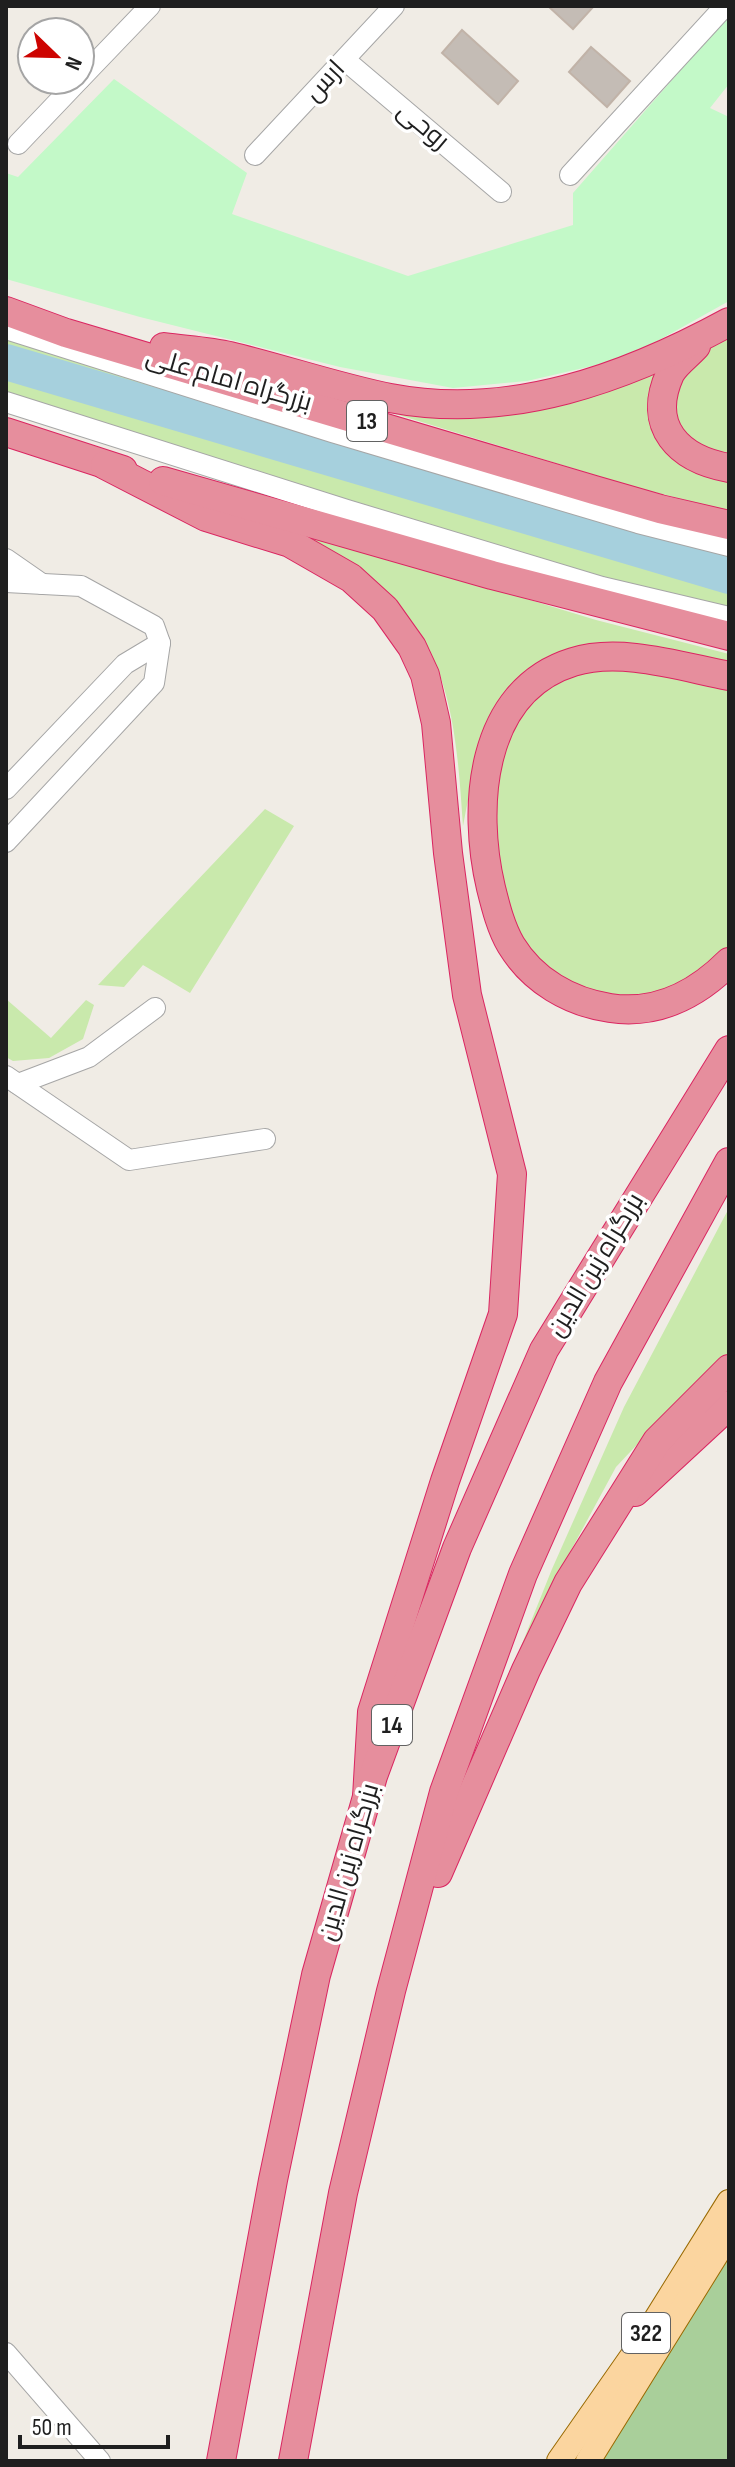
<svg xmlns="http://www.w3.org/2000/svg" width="735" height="2467" font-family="'Sofia Sans Condensed',Cairo,sans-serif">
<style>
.grass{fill:#c9e9ac}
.forest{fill:#a9cf9a}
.park{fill:#c3f9c8}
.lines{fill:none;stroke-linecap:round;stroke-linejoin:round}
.river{stroke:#a6d0dd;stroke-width:36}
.building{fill:#c4bcb5;stroke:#c1b3a8;stroke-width:2}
.minor-casing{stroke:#a6a6a6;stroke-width:22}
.major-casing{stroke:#996901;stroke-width:26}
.highway-casing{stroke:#da2661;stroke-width:30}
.minor{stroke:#fff;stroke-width:20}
.major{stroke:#fbd59f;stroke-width:24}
.highway{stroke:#e68e9d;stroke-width:28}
.labels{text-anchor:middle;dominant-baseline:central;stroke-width:7;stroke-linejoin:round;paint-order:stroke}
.shield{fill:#fff;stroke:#626262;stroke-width:2}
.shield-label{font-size:24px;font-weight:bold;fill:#1f1f1f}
.street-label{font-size:26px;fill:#1f1f1f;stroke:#fff}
</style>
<rect width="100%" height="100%" fill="#f0ece5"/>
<g class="grass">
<polygon points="729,333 729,511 634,487 248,369 439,414"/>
<polygon points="6,335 729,550 729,612 582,573 6,396"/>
<path d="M175,492L596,620L729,654V668L579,651L478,747L463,826C457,744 454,655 388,595C373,582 346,574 328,566C277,541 226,516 175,492Z"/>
<polygon points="629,667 729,683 729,947 702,973 657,998 578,991 532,959 499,890 490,811 503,745 538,691 572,674"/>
<polygon points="265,809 294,826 190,993 143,965 124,987 98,985"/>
<polygon points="6,999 51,1038 86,1000 94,1005 83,1039 49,1058 13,1061 6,1057"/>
<polygon points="729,1208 729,1352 694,1384 616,1467 550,1589 489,1726 552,1569 624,1407"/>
</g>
<polygon class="forest" points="729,2188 729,2461 571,2461 678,2264"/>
<polygon class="park" points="729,15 729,84 710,108 729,117 729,301 627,358 527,381 453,388 340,367 140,317 6,279 6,173 18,177 114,79 247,173 232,214 408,276 573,225 573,193"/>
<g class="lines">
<polyline class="river" points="6,362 729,576"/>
</g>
<g class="building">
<polygon points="548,6 594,6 573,29"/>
<polygon points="462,30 518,81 498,104 442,53"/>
<polygon points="591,47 630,81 607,107 569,72"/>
</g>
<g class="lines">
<defs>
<g id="minor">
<polyline points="345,60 501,192"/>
<polyline points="80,79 150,6"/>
<polyline points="18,144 79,80"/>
<polyline points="255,155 394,6"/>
<polyline points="570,175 725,6"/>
<polyline points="6,329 332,432 638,523 729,546"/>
<polyline points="6,402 347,510 602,587 729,617"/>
<polyline points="6,559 42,584"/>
<polyline points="6,582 81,586 154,626 160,643 154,683 6,842"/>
<polyline points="6,789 125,664 160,643"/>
<polyline points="6,1076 129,1160 265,1139"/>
<polyline points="18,1084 89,1057 155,1008"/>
<polyline points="6,2353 100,2461"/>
</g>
<g id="major">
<polyline points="559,2461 638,2348 729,2202"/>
<polyline points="588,2461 729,2234"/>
</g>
<g id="highway">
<polyline points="6,311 66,333 594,490 660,509 729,525"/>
<path d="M696,346C688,355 675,364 670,374C646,427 679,459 729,468"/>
<path d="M164,347C186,350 209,351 230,356C284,369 336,387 390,398C510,421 626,378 729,322"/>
<polyline points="6,432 123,470"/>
<polyline points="105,465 206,517 290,543 351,578 385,609 412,647 425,675 436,723 448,853 467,995 512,1174 503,1314 445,1481 372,1712 367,1797"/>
<polyline points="163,481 492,575 729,636"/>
<path d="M729,676C682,667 621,647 573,662C479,691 472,808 491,888C496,908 501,928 511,945C533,981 570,1002 610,1008C657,1015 697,994 729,962"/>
<polyline points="635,1492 729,1405"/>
<polyline points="438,1873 526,1670 568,1583 657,1441 729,1369"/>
<polyline points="221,2461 273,2180 316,1975 373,1776 457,1548 544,1350 729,1050"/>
<polyline points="293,2461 343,2193 391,1991 444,1792 523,1574 608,1382 729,1162"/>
</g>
</defs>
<use href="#minor" class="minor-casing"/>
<use href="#major" class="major-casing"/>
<use href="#highway" class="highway-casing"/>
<use href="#minor" class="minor"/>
<use href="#major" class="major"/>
<use href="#highway" class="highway"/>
</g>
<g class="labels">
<g class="shield">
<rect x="347" y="401" width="40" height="40" rx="6"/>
<rect x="372" y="1705" width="40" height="40" rx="6"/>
<rect x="622" y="2313" width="48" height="40" rx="6"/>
</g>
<g class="shield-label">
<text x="367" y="421">13</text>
<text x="392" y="1725">14</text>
<text x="646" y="2333">322</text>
</g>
<g class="street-label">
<text transform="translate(325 81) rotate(-47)">ارس</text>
<text transform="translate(423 126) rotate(40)">روحی</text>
<text transform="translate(229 380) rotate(16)">بزرگراه امام علی</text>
<text transform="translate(596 1265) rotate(-59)">بزرگراه زین الدین</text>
<text transform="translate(349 1862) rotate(-74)">بزرگراه زین الدین</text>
</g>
</g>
<rect width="735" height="2467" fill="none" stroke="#1f1f1f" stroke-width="16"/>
<g transform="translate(56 56) rotate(113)"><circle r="38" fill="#ffffff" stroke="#a5a5a5" stroke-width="2"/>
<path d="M0-6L14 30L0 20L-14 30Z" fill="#cd0401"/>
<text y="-12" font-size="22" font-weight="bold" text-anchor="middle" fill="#1f1f1f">N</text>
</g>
<path d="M20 2435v12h148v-12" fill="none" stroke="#1f1f1f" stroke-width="4"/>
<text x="32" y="2435" font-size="24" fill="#1f1f1f" stroke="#ffffff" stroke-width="6" paint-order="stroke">50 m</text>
</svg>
